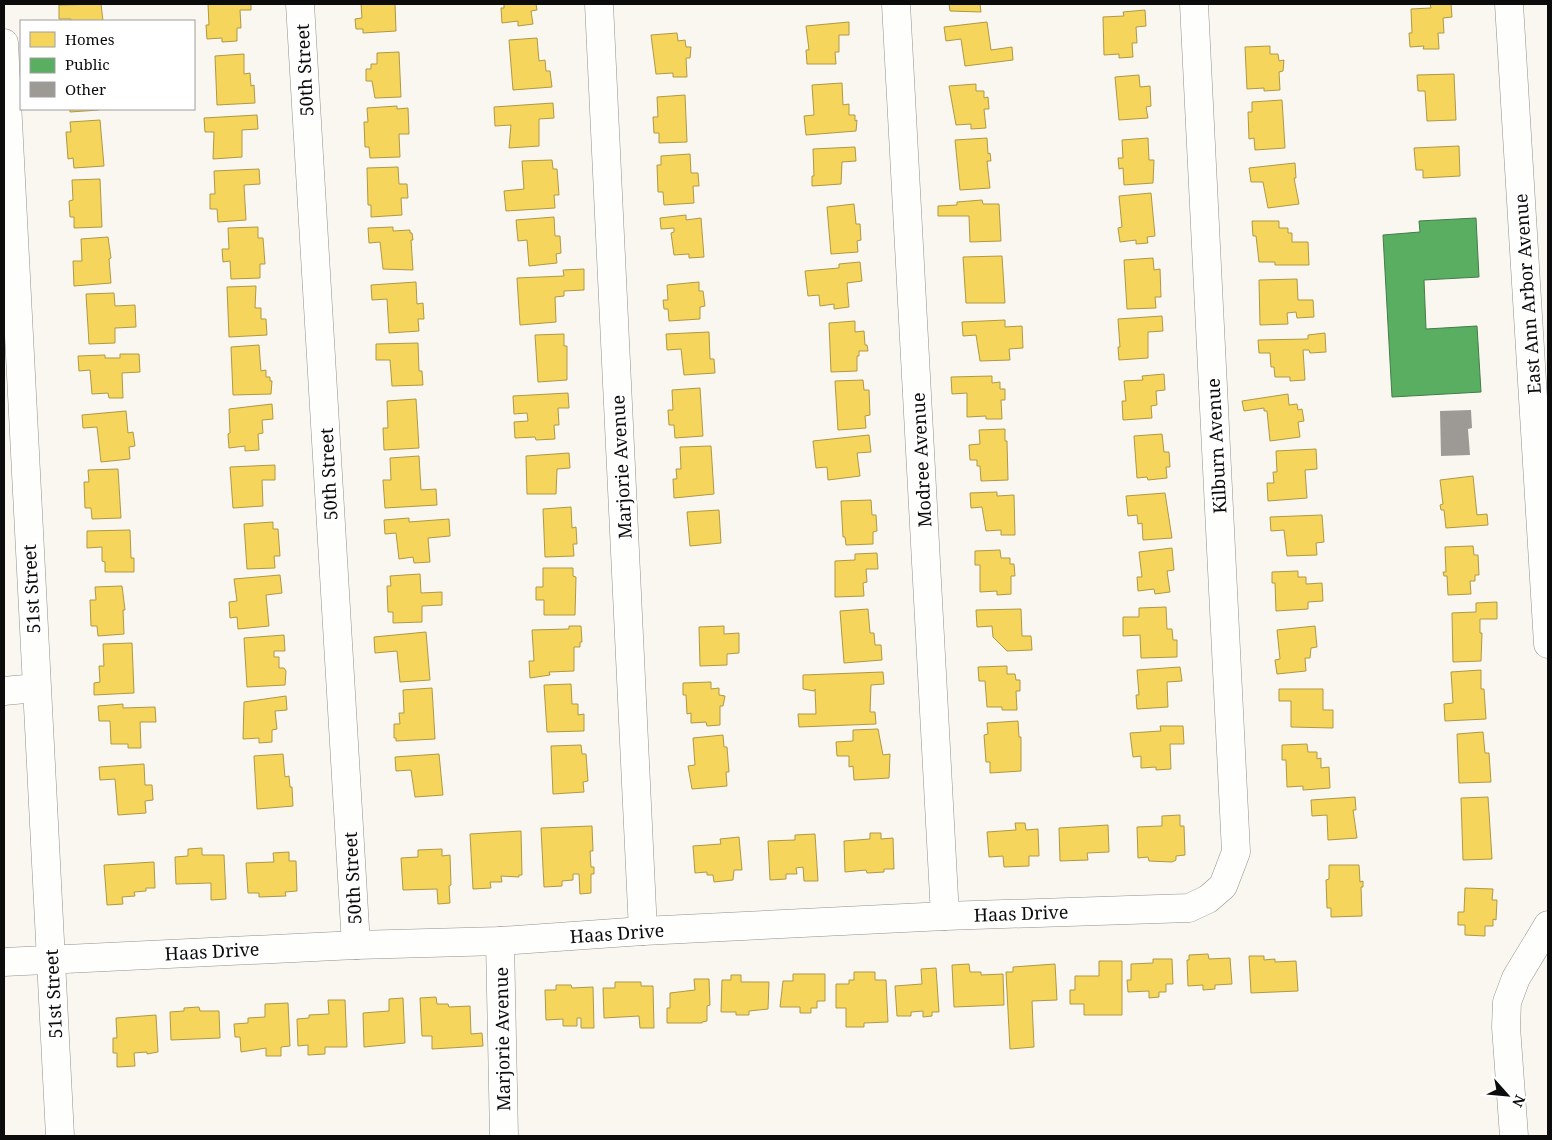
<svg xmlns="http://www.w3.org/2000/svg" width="1552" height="1140" font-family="'Noto Serif',serif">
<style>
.homes{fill:#f6d55c;stroke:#b09944}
.public{fill:#5aae61;stroke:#437d48}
.building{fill:#9d9a96}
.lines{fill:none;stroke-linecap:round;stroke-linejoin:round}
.minor-casing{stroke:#93918f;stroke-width:29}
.minor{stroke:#fefefd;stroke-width:28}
.labels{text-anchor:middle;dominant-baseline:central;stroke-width:5;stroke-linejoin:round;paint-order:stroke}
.street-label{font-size:18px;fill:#0c0c0c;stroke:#fff}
</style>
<rect width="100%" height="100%" fill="#faf6f0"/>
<g class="homes">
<polygon points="101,4 103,21 71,21 71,19 59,19 59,5"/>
<polygon points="208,4 251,4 251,10 240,10 241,28 237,28 237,41 222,42 222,38 207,39 206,25 209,25"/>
<polygon points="361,4 395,4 396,31 363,33 363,29 356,29 355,19 362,18"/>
<polygon points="504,4 536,4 537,10 531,11 533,24 518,26 518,21 502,23 501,8 504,8"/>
<polygon points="949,4 980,4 981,12 950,11"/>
<polygon points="1430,4 1451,4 1452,17 1443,18 1444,33 1438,33 1439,49 1423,49 1424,46 1410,47 1409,33 1412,33 1411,9 1431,8"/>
<polygon points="1145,10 1146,26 1136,27 1137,43 1132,43 1133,57 1119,58 1119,54 1104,55 1103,17 1124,16 1123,12"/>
<polygon points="849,22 849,35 839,35 839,52 835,52 836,64 807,64 806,50 809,50 806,26"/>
<polygon points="987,22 991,50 1012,47 1013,60 965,66 961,39 946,41 944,27"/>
<polygon points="677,33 678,41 685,40 686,47 691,47 690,58 686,58 687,77 673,77 673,73 656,74 651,35"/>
<polygon points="537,38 539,61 545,60 546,71 550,71 552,87 513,90 509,40"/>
<polygon points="1270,46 1270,54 1278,54 1279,61 1284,60 1283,71 1279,72 1280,90 1264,91 1264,88 1247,89 1245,47"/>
<polygon points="399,52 401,97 375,98 372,81 366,81 366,69 371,69 371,64 377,64 377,53"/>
<polygon points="244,54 244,74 250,73 251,86 254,85 255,103 217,105 215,56"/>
<polygon points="1454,74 1456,120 1427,121 1425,91 1418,91 1417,75"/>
<polygon points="1139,75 1140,87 1150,86 1151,106 1146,107 1148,118 1119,120 1115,77"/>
<polygon points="842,83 843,105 849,104 849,115 855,115 855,121 857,120 856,131 806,135 804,116 814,115 812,85"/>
<polygon points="976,84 976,91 984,91 984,98 988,97 989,109 984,109 986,128 971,129 971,124 956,125 949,86"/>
<polygon points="685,95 687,142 659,143 659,133 654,133 653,117 658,117 657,97"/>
<polygon points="1282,100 1285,148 1255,150 1254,138 1249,139 1248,112 1252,112 1252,102"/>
<polygon points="553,103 554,118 539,119 539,146 509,148 511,125 495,126 494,107"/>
<polygon points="397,106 397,109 408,108 409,134 399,134 400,157 370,158 369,147 365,147 364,122 368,122 367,108"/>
<polygon points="70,109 99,109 99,110 70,112"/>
<polygon points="257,115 258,129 242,130 242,157 213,159 214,132 205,132 204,118"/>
<polygon points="100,120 104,166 74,168 73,158 68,159 66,132 71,132 70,122"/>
<polygon points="987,138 988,154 990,153 991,161 987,161 990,188 960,190 955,140"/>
<polygon points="1148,138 1149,160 1154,160 1153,183 1124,185 1123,168 1119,169 1118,158 1123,158 1122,140"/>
<polygon points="1459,146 1460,176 1423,178 1423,170 1416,170 1414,148"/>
<polygon points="855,147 856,161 842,162 841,184 812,186 812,176 814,176 813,149"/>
<polygon points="690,154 691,173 698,173 699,186 693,186 694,203 664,205 663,192 658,192 657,165 661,165 661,156"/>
<polygon points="552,160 553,169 557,169 559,195 554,195 555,208 506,211 504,191 524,189 522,161"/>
<polygon points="1295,163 1296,178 1294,178 1299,204 1268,208 1263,182 1251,182 1249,168"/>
<polygon points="398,167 399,184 407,184 408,198 401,198 402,215 371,217 371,205 368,205 367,168"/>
<polygon points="259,169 260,184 244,185 246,220 218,222 217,209 210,209 210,194 215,194 214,171"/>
<polygon points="100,179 102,227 74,228 74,217 70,217 69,201 73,200 72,180"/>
<polygon points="1151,193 1155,236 1147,237 1148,243 1136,244 1136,240 1120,242 1118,228 1122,227 1119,196"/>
<polygon points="982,200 983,204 999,204 1001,241 970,242 969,216 938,216 938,206 957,205 957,202"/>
<polygon points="854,204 856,224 860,224 861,240 857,241 858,252 831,254 827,207"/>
<polygon points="686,215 686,220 701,218 704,257 689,258 689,254 674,255 671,233 674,232 674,228 661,229 660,218"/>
<polygon points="554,217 555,236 560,236 561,253 556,254 557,263 529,266 527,240 518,241 516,220"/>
<polygon points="1252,221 1279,221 1279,228 1288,228 1288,233 1292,233 1292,242 1308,242 1309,265 1275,265 1275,262 1259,262 1256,236 1253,236"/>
<polygon points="258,227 258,238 263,238 265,264 260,264 260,278 231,279 230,261 223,262 222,249 229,249 228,228"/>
<polygon points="393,227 393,231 410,230 410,233 412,233 413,240 411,240 413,270 383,269 380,242 369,243 368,228"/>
<polygon points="108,237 111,258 109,259 111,283 74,286 73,261 82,261 81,239"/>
<polygon points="1002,256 1005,303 966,303 963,257"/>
<polygon points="1153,258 1154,270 1160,269 1161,297 1155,297 1156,308 1127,309 1124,260"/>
<polygon points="860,262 862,281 847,283 849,307 834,309 834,304 820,306 819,295 808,296 805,271 839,268 839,264"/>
<polygon points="584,269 584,290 564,291 564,296 555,297 556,322 520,325 517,278 564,276 563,270"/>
<polygon points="1297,279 1298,300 1313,300 1314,317 1297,318 1296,312 1287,313 1288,324 1260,325 1259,280"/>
<polygon points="416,282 417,304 423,303 424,319 418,319 419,331 389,333 387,299 372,300 371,285"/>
<polygon points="699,282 699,291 703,291 705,306 700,307 700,319 669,321 668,309 664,309 663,300 668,300 667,285"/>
<polygon points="256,286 255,308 261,308 261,319 266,319 267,335 229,337 227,287"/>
<polygon points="114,293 115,306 135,305 136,327 115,328 115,343 89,344 86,294"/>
<polygon points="1162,316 1163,331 1148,332 1148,358 1119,360 1118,347 1120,347 1118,319"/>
<polygon points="1005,320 1005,327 1022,326 1023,348 1009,349 1010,360 980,361 976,335 963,336 962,322"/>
<polygon points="855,321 855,332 864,331 865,345 867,345 868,351 859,351 859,356 857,356 857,371 831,372 829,323"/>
<polygon points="709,332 710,359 714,359 715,373 684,375 681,349 667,350 666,334"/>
<polygon points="1325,333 1326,352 1310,353 1309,350 1303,350 1305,380 1290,381 1290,377 1275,377 1274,367 1271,367 1270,353 1259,353 1258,340 1308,339 1308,335"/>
<polygon points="564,334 564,346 567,346 567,380 538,382 535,335"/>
<polygon points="418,343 419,371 422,371 423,385 392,386 390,360 376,360 376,344"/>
<polygon points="259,345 261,371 266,370 266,377 270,377 270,381 272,381 271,394 233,395 231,347"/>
<polygon points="120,354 139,354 140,372 122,373 123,398 109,398 108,393 92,394 90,370 79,371 78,356 105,355 105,358 120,358"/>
<polygon points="1164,374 1165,390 1156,391 1157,405 1151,406 1152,418 1123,420 1122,401 1126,401 1124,381 1143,380 1142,376"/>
<polygon points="992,376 992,383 1000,382 1000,389 1005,389 1005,400 1001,400 1002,419 986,419 986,416 967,417 967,393 952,394 951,377"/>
<polygon points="863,380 864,390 869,390 870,415 865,416 866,428 838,430 835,381"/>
<polygon points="700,388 703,436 675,438 674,425 669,425 668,410 673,410 672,390"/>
<polygon points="568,393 569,408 558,408 559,425 554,425 555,439 536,440 535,437 515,438 514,422 528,421 527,413 514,414 513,396"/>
<polygon points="1288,394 1289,405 1297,404 1298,410 1302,409 1304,421 1298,422 1300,437 1270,441 1267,411 1264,411 1264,408 1244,411 1242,401"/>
<polygon points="416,399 419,448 384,450 383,428 388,428 387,401"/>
<polygon points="272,404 273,419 262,420 263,433 258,434 259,450 245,451 245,446 229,448 228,434 230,433 229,409"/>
<polygon points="126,411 128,433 133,432 135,446 129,447 130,459 101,462 97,427 83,428 82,415"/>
<polygon points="1005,429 1005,441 1007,441 1008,480 981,481 980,466 977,466 977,460 970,460 969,445 980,444 979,430"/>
<polygon points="1162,434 1164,452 1169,452 1170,467 1166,467 1167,478 1148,480 1147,477 1137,478 1134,436"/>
<polygon points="869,435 871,452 857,453 860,476 828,480 827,467 816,468 813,441"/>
<polygon points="711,446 714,494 674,498 673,479 677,479 676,469 681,469 680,447"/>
<polygon points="1316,449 1317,469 1305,470 1307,498 1268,501 1267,483 1274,483 1273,472 1277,472 1276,451"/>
<polygon points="569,453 570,468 557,469 556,494 527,494 526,456"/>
<polygon points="419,456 421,490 436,489 437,505 385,508 383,480 391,480 390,458"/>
<polygon points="275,465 275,480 262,480 263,506 233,508 230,467"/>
<polygon points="118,469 121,518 92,519 91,508 85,508 84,482 89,482 88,470"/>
<polygon points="1473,476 1477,515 1487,514 1488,525 1446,528 1444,510 1441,510 1440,505 1443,504 1440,480"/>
<polygon points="997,492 997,496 1014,495 1015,535 1001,535 1001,530 986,531 982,507 971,508 970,493"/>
<polygon points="1165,493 1172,538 1143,540 1142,523 1138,524 1137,515 1128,516 1126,496"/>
<polygon points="871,500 872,515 876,515 877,531 873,532 873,544 846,545 845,537 843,537 841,501"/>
<polygon points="571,507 572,528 576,527 577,544 573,544 574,556 545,557 543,509"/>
<polygon points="719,510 721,543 690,546 687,512"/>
<polygon points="1322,515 1324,542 1316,543 1317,555 1287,556 1284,530 1271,531 1270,517"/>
<polygon points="409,518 409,522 449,519 450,536 428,538 430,562 414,563 413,557 399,559 396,533 385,534 384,520"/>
<polygon points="273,522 273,529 278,529 280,556 274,556 275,568 247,569 244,524"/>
<polygon points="130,530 131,558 134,558 134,572 105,572 105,562 102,561 102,547 87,548 87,531"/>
<polygon points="1473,546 1474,555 1478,555 1479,575 1475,575 1475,581 1470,581 1471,594 1448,595 1447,576 1444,576 1443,572 1446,572 1445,547"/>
<polygon points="1172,548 1174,570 1167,571 1170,592 1155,594 1154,589 1138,591 1137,577 1142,577 1139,552"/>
<polygon points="1000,550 1001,558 1010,558 1010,564 1014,564 1015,576 1011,576 1011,594 997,595 997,591 980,592 980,565 975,565 975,551"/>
<polygon points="877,553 878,569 866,569 867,582 863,583 864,596 835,597 835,561 855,560 855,554"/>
<polygon points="543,568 573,568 573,576 576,577 575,615 544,615 544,600 536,600 536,587 543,587"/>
<polygon points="1298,571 1298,577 1306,577 1306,584 1322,583 1323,601 1308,602 1308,609 1276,611 1275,583 1272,583 1272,572"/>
<polygon points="420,574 421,593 442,592 442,605 422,606 422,622 393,623 393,612 388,612 387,586 391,586 390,576"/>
<polygon points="280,575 282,593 266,595 269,626 238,629 237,617 230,618 229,602 237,601 234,579"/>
<polygon points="122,586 125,610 123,610 124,634 98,636 97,626 91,626 90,600 96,600 95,587"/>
<polygon points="1497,602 1497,619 1480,619 1480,633 1482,633 1481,661 1453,662 1452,613 1476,612 1476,603"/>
<polygon points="1166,607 1167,629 1172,629 1173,640 1177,640 1177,657 1141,658 1140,635 1123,636 1123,617 1139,617 1139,608"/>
<polygon points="868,609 870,633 874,633 875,645 881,645 882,660 844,663 840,611"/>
<polygon points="1021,609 1022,636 1031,636 1032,650 1007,651 993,637 992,626 977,627 976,610"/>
<polygon points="569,626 581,626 582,642 580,642 580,647 574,647 574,671 549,672 550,675 530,678 529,661 534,661 532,630 569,629"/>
<polygon points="724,626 724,634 739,633 739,653 727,654 727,665 700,666 699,627"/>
<polygon points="1315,626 1317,647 1311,648 1310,658 1305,658 1306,671 1277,674 1275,660 1280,659 1277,630"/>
<polygon points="426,632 430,680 400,682 397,651 375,653 374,637"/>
<polygon points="284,635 285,651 274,651 274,657 279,657 279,668 284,668 286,671 285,685 247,687 244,638"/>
<polygon points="132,643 134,693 94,695 94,683 100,682 99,666 104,666 103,644"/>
<polygon points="1007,666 1007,674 1015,674 1016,680 1020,680 1020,691 1016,691 1017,710 1002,710 1002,707 987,707 985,681 979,681 978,667"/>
<polygon points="1180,667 1182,681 1167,682 1168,707 1137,709 1136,695 1139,695 1137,670"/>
<polygon points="1481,670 1481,689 1484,689 1486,719 1445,721 1444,704 1453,703 1451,672"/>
<polygon points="883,672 884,684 871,685 870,712 875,712 876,724 799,727 798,714 816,714 815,689 814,691 803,689 803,675"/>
<polygon points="711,682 711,689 719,688 719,695 725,696 723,706 720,706 720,725 707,726 706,722 691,723 691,713 687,714 686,695 683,695 683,683"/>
<polygon points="571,684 572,704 578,704 578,715 584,714 584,731 547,732 544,685"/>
<polygon points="432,688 435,739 396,741 396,738 394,738 394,724 400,724 399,713 404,713 403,690"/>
<polygon points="1279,689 1323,689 1323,710 1333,710 1333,728 1291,727 1291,701 1279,701"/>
<polygon points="286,696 287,710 275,711 277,729 272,730 272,742 259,743 259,738 243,739 244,702"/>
<polygon points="123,704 123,708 155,707 156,722 140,722 141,748 128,748 128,744 111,744 110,721 99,721 98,706"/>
<polygon points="1018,721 1019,737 1021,737 1021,771 990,773 990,762 986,762 984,735 988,734 987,723"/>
<polygon points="1160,726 1183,726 1184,744 1170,744 1171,769 1156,770 1156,767 1141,768 1141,756 1133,757 1130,733 1161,731"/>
<polygon points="878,729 883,755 890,754 889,778 854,780 853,766 849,767 849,756 837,756 836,742 853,741 853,730"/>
<polygon points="1483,732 1485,753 1489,753 1491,782 1459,783 1457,734"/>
<polygon points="723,735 724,747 727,747 729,772 726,772 727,786 692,789 688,766 695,765 693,738"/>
<polygon points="1307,744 1308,752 1317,752 1317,759 1321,758 1321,768 1329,767 1330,788 1303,790 1303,786 1287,787 1286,760 1282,760 1282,745"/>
<polygon points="581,745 582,754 586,754 588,781 583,782 584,792 553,794 551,746"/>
<polygon points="283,754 285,777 289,776 290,787 292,787 293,806 257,809 254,756"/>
<polygon points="439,754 443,795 415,797 411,770 396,771 395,757"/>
<polygon points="144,764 145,785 152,785 153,800 145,801 146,813 118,815 115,779 100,780 99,767"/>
<polygon points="1355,797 1356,810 1353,810 1357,838 1328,840 1327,815 1312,816 1311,800"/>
<polygon points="1488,797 1492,859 1463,860 1461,798"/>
<polygon points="1180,815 1180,826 1184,826 1185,855 1176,856 1176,860 1172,862 1149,861 1148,857 1138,858 1137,827 1162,826 1162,816"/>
<polygon points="1015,823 1025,823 1026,830 1038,829 1039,856 1029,856 1029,866 1004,867 1003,856 989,857 987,832 1016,830"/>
<polygon points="1108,825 1109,852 1087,853 1088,860 1060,861 1059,828"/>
<polygon points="592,826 593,851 590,851 591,867 594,867 594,874 591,874 591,893 580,894 579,874 573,874 573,880 562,881 562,886 544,887 541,828"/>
<polygon points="521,831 522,875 519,875 519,877 501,876 502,882 490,882 491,888 473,889 470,834"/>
<polygon points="870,833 881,833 881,839 893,838 894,869 884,869 884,872 867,873 866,870 845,872 844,841 870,839"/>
<polygon points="815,834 818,881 804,881 803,867 796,868 797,874 786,874 786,879 770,880 768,841 795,840 795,835"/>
<polygon points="739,837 742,870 734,870 733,880 714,882 713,875 707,875 707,872 695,873 693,846 721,844 720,839"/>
<polygon points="202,848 202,855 224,855 226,899 211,900 211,883 176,884 175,857 188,856 188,849"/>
<polygon points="442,849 442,856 450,855 451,885 449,886 450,903 438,904 437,889 403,890 401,858 418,857 418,850"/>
<polygon points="289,852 289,861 296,861 297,891 285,892 286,896 259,897 259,893 248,893 246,863 274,862 273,853"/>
<polygon points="154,862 155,888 146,888 146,891 134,892 135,896 122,897 123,904 107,905 104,865"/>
<polygon points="1329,865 1359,865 1360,882 1363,881 1363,887 1361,887 1362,916 1331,917 1331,908 1327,908 1326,880 1329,879"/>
<polygon points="1465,888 1493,889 1492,900 1497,900 1496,920 1493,919 1493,926 1485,926 1485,936 1465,935 1465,925 1458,925 1458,912 1464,912"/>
<polygon points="1208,954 1209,959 1230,958 1232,984 1215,985 1215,989 1203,990 1203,985 1188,986 1187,960 1189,960 1189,955"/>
<polygon points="1249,956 1264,956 1264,960 1275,959 1275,962 1296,961 1298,991 1251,993"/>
<polygon points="1153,959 1172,959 1173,984 1166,984 1166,992 1159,992 1159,997 1149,998 1149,991 1128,992 1127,980 1131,980 1131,964 1153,963"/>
<polygon points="1099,961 1122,961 1122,1015 1084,1015 1084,1004 1070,1004 1070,990 1075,990 1075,976 1099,976"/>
<polygon points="969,964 970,972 981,972 981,975 1003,974 1004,1005 954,1007 952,965"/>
<polygon points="1055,964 1057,1000 1032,1001 1034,1047 1010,1049 1006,972 1013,972 1013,967"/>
<polygon points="936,968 939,1012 932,1012 932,1016 923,1017 923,1011 911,1012 911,1016 897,1016 895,986 922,984 921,969"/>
<polygon points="854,972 875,972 875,980 886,980 888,1022 864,1023 864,1027 846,1027 846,1008 836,1008 836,984 849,984 849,980 854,980"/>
<polygon points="793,974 825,974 825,1001 817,1001 817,1008 811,1008 811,1013 800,1013 800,1007 780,1007 783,981 793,981"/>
<polygon points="731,975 741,975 741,982 769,982 768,1009 749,1011 749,1015 736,1015 736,1012 721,1012 722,980 731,980"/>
<polygon points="694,979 709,979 710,1005 707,1006 707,1021 702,1022 702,1023 667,1023 667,1008 670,1008 670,993 695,990"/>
<polygon points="615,982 641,982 641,986 653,986 654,1028 640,1028 639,1016 604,1018 603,988 615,988"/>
<polygon points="556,985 571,985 572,988 593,987 594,1028 581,1028 581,1018 577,1018 577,1026 563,1026 563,1019 546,1020 545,990 556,990"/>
<polygon points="436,997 437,1004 448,1004 449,1007 470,1006 471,1034 482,1033 483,1046 432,1049 432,1036 422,1036 420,998"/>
<polygon points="403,998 405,1043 364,1047 363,1013 389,1011 389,999"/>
<polygon points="328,1000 345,1000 347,1047 325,1047 325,1054 308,1055 308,1045 298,1046 297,1019 309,1018 309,1015 329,1014"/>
<polygon points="288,1003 290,1046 281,1047 281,1056 266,1056 266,1048 241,1052 240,1037 235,1037 234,1024 248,1023 248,1018 265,1017 265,1004"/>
<polygon points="199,1007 200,1011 219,1011 220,1038 171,1040 170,1012 184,1011 184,1008"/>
<polygon points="156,1015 158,1052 147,1054 147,1052 134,1053 135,1066 117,1067 117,1053 113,1053 113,1038 117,1038 116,1018"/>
</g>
<polygon class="public" points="1476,218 1479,277 1424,280 1426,329 1477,326 1481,392 1392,397 1383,235 1420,232 1419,221"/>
<polygon class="building" points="1471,410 1472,428 1468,429 1470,455 1441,456 1440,411"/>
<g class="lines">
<defs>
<g id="minor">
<polyline points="300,4 356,945"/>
<polyline points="599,4 643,931"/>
<polyline points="896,4 945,916"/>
<polyline points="1509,4 1548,644"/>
<polyline points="4,43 60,1136"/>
<polyline points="4,691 36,688"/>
<polyline points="500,941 504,1136"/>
<polyline points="4,962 356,945 500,941 643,931 945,916 1189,908 1208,899 1223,886 1236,852 1194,4"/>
<polyline points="1514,1136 1506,1027 1507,1002 1516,978 1548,925"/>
</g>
</defs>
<use href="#minor" class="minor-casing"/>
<use href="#minor" class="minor"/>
</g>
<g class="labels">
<g class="street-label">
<text transform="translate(304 70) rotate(-93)">50th Street</text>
<text transform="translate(1527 294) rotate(-94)">East Ann Arbor Avenue</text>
<text transform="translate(1216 446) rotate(-93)">Kilburn Avenue</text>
<text transform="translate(921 460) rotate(-93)">Modree Avenue</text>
<text transform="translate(621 467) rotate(-93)">Marjorie Avenue</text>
<text transform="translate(328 474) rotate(-93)">50th Street</text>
<text transform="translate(31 589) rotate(-93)">51st Street</text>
<text transform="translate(352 878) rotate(-93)">50th Street</text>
<text transform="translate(1021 913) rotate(-2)">Haas Drive</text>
<text transform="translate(617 933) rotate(-4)">Haas Drive</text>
<text transform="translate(212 951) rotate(-3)">Haas Drive</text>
<text transform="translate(53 994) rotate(-93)">51st Street</text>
<text transform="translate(502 1039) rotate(-91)">Marjorie Avenue</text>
</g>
</g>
<rect width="1552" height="1140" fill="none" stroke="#0c0c0c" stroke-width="10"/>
<rect x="20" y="20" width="175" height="90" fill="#ffffff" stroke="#9e9e9e"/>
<rect x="30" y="32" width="25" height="15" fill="#f6d55c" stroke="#9e9e9e"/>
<text x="65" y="45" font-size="15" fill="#0c0c0c">Homes</text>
<rect x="30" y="58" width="25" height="15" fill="#5aae61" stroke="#9e9e9e"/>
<text x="65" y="70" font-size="15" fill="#0c0c0c">Public</text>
<rect x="30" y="82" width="25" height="15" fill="#9d9a96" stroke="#9e9e9e"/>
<text x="65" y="95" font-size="15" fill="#0c0c0c">Other</text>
<g transform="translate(1507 1095) rotate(117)" stroke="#ffffff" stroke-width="4" paint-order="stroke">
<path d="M0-4L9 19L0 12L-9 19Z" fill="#0c0c0c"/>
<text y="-8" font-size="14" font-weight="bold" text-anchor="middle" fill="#0c0c0c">N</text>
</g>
</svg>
